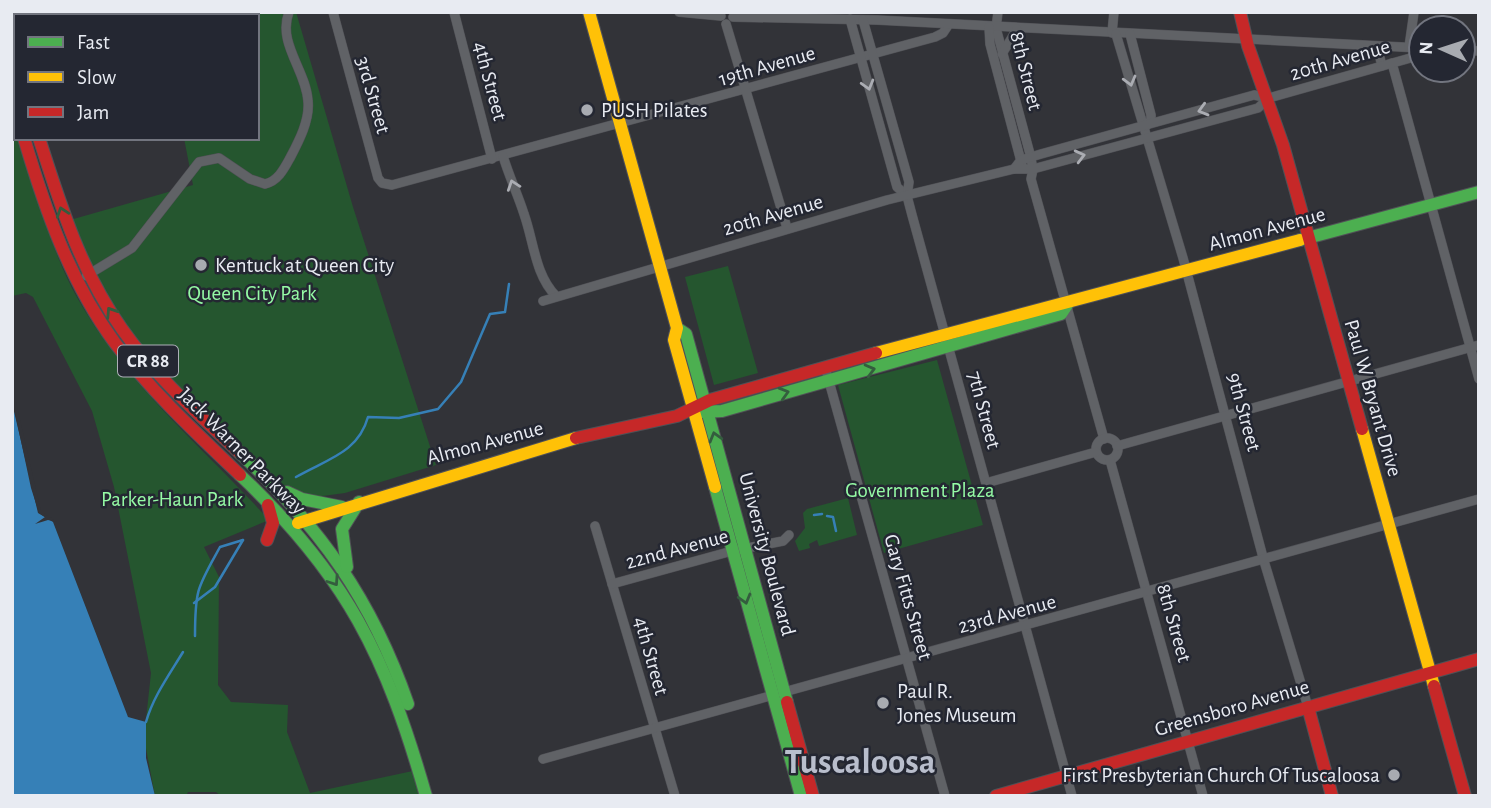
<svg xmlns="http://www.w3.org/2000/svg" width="1491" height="808" font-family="'Alegreya Sans',sans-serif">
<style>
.green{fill:#25562f}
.water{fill:#3680b7}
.pier{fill:#323338}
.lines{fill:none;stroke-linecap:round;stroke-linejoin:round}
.stream{stroke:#3680b7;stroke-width:2.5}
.street-casing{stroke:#505156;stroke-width:10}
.fast-casing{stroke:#505156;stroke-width:14}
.slow-casing{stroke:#505156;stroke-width:14}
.jam-casing{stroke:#505156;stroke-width:14}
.street{stroke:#606266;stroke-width:9}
.fast{stroke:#4caf50;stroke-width:12}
.slow{stroke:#ffc107;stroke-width:12}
.jam{stroke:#c62828;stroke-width:12}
.oneway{stroke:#abadb3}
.oneway2{stroke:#345d3e}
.poi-dot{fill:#a8abb1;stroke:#242732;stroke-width:2.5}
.labels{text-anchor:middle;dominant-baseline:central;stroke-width:5;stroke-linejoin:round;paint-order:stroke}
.shield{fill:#242732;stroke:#adb0b8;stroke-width:2}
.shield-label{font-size:19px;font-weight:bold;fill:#e8ebf2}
.street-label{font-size:21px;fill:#e8ebf2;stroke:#242732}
.poi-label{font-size:21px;fill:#e8ebf2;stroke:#242732;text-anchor:start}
.park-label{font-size:21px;fill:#95fba5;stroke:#242732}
.town-label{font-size:35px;font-weight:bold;fill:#b9becc;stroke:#242732}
</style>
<rect width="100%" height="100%" fill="#323338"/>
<g class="green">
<polygon points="37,12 296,12 353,207 436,465 345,493 315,497 273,484 122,329 70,220 193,185 184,138 257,138 257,16 28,16"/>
<path d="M12,115L16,138H19C37,191 50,250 78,299C127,385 204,448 269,520L204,547L219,577L218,685L231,702L288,705L287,732L310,793L422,769L429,796H221L216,792H188L186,796H155L144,738L151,673L114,487L92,411L33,297L26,293L12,296Z"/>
<polygon points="728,266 758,373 714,385 685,277"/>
<polygon points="937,360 983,525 884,553 838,385"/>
<polygon points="848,498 857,535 819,546 817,540 809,544 810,548 799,551 795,541 805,528 803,513 807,509"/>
</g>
<polygon class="water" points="12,403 38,513 53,522 128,717 146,722 146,758 155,796 12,796"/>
<polygon class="pier" points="12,399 16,402 41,511 57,522 48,520 35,524 45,517 39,513 31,488"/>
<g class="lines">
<g class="stream">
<path d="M296,477C327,459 358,453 368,417L399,418L438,409L461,382L490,314L505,312L509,284"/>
<polyline points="814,515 822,514"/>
<polyline points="827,516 833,517 836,531"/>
<polyline points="194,603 215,587 243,540"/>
<path d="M195,636C195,588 198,587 220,547L243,540"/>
<path d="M146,722C153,697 169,675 183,652"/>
</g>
<defs>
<g id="street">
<polyline points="333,12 378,178 382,183 392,185 935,37 943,33 949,24"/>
<polyline points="454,12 492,159"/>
<polyline points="679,12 721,16"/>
<polyline points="998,12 996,28 1030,154 1033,169 1031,179 1104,439"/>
<polyline points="733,17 877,20 1421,48"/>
<polyline points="850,19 897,187 907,196"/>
<polyline points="863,20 909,182 907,196 912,215 1072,796"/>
<polyline points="726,24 787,228"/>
<polyline points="989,27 990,44 1022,165"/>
<polyline points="1112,33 1114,12"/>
<polyline points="1116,34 1183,258 1264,561 1308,707"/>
<polyline points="1130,34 1151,115 1151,120 1146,126"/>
<polyline points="1377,46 1382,66"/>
<polyline points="1409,47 1414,12"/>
<polyline points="1463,50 1479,51"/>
<polyline points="1002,54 1017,29"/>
<polyline points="1392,63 1479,379"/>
<path d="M503,156C509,176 518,195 524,214C534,242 535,275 556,296"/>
<polyline points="1014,169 1021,160 1041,154 1254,95 1269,98 1421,55"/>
<path d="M86,276L132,248L199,162L219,158L250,179L265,184C278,181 284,169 290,158C299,141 310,120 308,101C306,70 277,43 289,12"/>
<polyline points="543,301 887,200 1014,169 1033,169 1258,108 1269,98"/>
<polyline points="825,367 945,796"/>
<circle cx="1107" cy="449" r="11"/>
<polyline points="1117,446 1479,345"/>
<polyline points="1110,460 1203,796"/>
<polyline points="986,483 1096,452"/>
<polyline points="595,526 675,796"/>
<polyline points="612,584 732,551 783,541 789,535"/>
<polyline points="543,759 1479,499"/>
</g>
<g id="fast">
<polyline points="12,97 16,109"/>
<polyline points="1300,240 1479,192"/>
<polyline points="677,328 686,334 787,702"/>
<polyline points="701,412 722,411 1061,314 1067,305"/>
<path d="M240,453C320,527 372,600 408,704"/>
<path d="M240,475C347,576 386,656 426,796"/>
<polyline points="715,487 801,796"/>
<polyline points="287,492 302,499 342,507"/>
<polyline points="347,567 342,529 359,502"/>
</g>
<g id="slow">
<polyline points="589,12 677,328 674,340 715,487"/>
<polyline points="12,48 16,60"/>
<polyline points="876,353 1300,240"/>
<polyline points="1362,429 1434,686"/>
<polyline points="298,523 576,438"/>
</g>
<g id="jam">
<polyline points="1240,12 1248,46 1283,145 1362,429"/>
<path d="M24,138C45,209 70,282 115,343C151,391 196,433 240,475"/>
<path d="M39,138C60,204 81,272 122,329C155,376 198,414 240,453"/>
<polyline points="576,438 677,416 710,400 876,353"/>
<polyline points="267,540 273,523 268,505"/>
<polyline points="1434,686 1465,796"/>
<polyline points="787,702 813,796"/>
<polyline points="1308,707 1332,796"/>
<polyline points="996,796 1479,659"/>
</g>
</defs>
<use href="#street" class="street-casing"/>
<use href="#fast" class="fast-casing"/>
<use href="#slow" class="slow-casing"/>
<use href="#jam" class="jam-casing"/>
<use href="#street" class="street"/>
<use href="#fast" class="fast"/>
<use href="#slow" class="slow"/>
<use href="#jam" class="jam"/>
</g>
<defs><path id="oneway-chevron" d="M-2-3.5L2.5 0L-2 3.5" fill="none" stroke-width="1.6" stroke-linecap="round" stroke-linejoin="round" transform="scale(1.75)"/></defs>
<g class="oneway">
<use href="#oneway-chevron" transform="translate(1130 81) rotate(75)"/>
<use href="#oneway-chevron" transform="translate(868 85) rotate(74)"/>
<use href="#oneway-chevron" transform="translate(1203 110) rotate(164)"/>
<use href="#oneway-chevron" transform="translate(1080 156) rotate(-14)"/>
<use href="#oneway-chevron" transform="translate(513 185) rotate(-109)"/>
</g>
<g class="oneway2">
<use href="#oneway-chevron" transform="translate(62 212) rotate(-109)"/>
<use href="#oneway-chevron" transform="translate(111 312) rotate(-123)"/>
<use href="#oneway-chevron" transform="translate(870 370) rotate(-15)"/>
<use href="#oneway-chevron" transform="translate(784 393) rotate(-16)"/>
<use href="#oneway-chevron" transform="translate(715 437) rotate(-106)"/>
<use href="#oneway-chevron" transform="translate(334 581) rotate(56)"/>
<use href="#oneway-chevron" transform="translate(745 599) rotate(74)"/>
</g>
<g class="poi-dot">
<circle cx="587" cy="110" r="7"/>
<circle cx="201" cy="265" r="7"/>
<circle cx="883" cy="703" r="7"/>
<circle cx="1394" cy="775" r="7"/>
</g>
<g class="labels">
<rect class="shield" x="118" y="345.5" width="60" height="31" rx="5"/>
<g class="shield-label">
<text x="148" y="361">CR 88</text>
</g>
<g class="street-label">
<text transform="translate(1340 60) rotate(-16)">20th Avenue</text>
<text transform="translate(767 66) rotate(-16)">19th Avenue</text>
<text transform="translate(1026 71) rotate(76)">8th Street</text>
<text transform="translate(490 81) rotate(75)">4th Street</text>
<text transform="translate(373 95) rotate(74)">3rd Street</text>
<text transform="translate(773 215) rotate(-16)">20th Avenue</text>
<text transform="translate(1267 229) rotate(-15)">Almon Avenue</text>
<text transform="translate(1373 398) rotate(74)">Paul W Bryant Drive</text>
<text transform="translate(984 410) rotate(75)">7th Street</text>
<text transform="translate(1244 412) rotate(75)">9th Street</text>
<text transform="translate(485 443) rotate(-15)">Almon Avenue</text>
<text transform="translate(242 451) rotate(45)">Jack Warner Parkway</text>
<text transform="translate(677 549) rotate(-15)">22nd Avenue</text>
<text transform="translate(767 554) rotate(75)">University Boulevard</text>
<text transform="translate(908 597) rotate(74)">Gary Fitts Street</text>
<text transform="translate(1007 614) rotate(-15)">23rd Avenue</text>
<text transform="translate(1174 623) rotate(74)">8th Street</text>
<text transform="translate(651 656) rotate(74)">4th Street</text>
<text transform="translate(1232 708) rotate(-16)">Greensboro Avenue</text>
</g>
<g class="poi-label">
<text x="601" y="110">PUSH Pilates</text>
<text x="215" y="265">Kentuck at Queen City</text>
<text x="897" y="691">Paul R.<tspan x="897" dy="24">Jones Museum</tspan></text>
<text x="1380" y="775" text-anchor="end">First Presbyterian Church Of Tuscaloosa</text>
</g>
<g class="park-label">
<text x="252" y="293">Queen City Park</text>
<text x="920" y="490">Government Plaza</text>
<text x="172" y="499">Parker-Haun Park</text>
</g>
<g class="town-label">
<text x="860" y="762">Tuscaloosa</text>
</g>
</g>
<rect width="1491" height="808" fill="none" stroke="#e8ebf2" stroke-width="28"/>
<rect x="14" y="14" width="245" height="126" fill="#242732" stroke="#72757f" stroke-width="2"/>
<rect x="28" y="37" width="35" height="10" fill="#4caf50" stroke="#72757f" stroke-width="2"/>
<text x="77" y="49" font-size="21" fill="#e8ebf2">Fast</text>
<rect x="28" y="72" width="35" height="10" fill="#ffc107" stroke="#72757f" stroke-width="2"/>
<text x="77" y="84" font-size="21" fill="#e8ebf2">Slow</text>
<rect x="28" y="107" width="35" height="10" fill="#c62828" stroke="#72757f" stroke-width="2"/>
<text x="77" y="119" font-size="21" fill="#e8ebf2">Jam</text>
<g transform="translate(1442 49) rotate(273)"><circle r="33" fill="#242732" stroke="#72757f" stroke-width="2"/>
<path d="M0-5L12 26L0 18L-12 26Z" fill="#a8abb1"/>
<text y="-10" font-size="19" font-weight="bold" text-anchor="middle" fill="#e8ebf2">N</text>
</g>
</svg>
